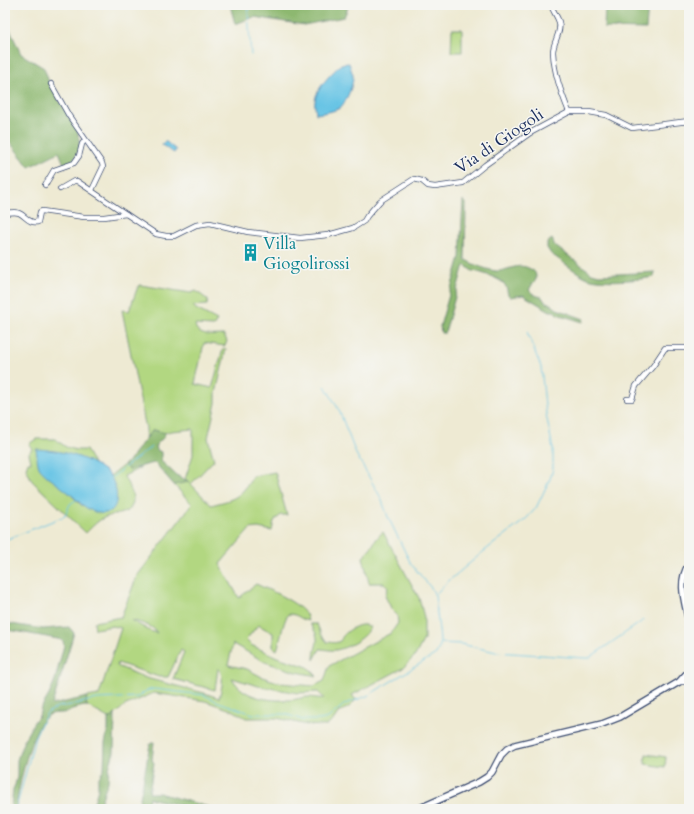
<svg xmlns="http://www.w3.org/2000/svg" width="694" height="814" font-family="Cardo,serif">
<style>
.green{fill:#b2d781;stroke:#668370;fill-rule:evenodd}
.forest{fill:#8db86f;stroke:#547466}
.water{fill:#67c4e5;stroke:#417aa2}
.lines{fill:none;stroke-linecap:round;stroke-linejoin:round}
.stream{stroke:#67c4e5;stroke-width:1}
.minor-casing{stroke:#3b4b70;stroke-width:6}
.tertiary-casing{stroke:#3b4b70;stroke-width:8}
.minor{stroke:#fff;stroke-width:4.5}
.tertiary{stroke:#fff;stroke-width:5.5}
.labels{text-anchor:middle;dominant-baseline:central;stroke-width:3;stroke-linejoin:round;paint-order:stroke}
.street-label{font-size:17px;fill:#1b2f5e;stroke:#f6f6f2}
.culture-label{font-size:17px;fill:#0d838f;stroke:#f6f6f2;text-anchor:start}
</style>
<rect width="100%" height="100%" fill="#f6f6f2"/>
<filter id="ink" filterUnits="userSpaceOnUse"><feTurbulence type="fractalNoise" baseFrequency=".025" numOctaves="2"/><feDisplacementMap in="SourceGraphic" scale="8" xChannelSelector="R" yChannelSelector="G"/><feConvolveMatrix kernelMatrix="1 2 1 2 8 2 1 2 1" color-interpolation-filters="sRGB"/></filter>
<filter id="wash" filterUnits="userSpaceOnUse"><feTurbulence type="fractalNoise" baseFrequency=".012" numOctaves="4" result="noise"/><feDisplacementMap in="SourceGraphic" scale="16" xChannelSelector="R" yChannelSelector="G"/><feGaussianBlur stdDeviation="0.9" result="paint"/><feColorMatrix in="noise" values="0 0 0 0 0 0 0 0 0 0 0 0 0 0 0 0 0 1.4 0 .05"/><feComposite in="paint" operator="in"/></filter>
<g filter="url(#wash)">
<rect width="100%" height="100%" fill="#eeead3"/>
<g class="green">
<polygon points="452,29 462,29 462,52 451,52"/>
<path d="M140,285L191,293L196,291L208,300L207,305L193,306L196,309L217,320L214,326L195,325C198,338 213,335 224,335L227,341L225,346L204,343L195,384L212,388L223,349H226L216,393V403L208,438L214,460L191,484L211,505C234,499 240,499 253,476L275,472L287,515H281L274,521L272,531L258,528L250,529L220,564L239,598L256,584C269,590 296,601 305,613C307,615 307,618 308,621C299,619 299,614 288,614C282,625 281,639 277,650L273,647V633L258,625L246,640L251,645L277,657L308,667L317,676L296,672L265,662L233,644L228,665L247,669L262,677L281,683L314,686L324,681L329,666L391,633L398,623L397,615L392,610L385,596L388,587L384,583H369L363,557C372,550 374,539 383,532L419,598L424,617V639L415,656L403,668L352,695L356,700L349,707L338,713L332,722L325,726L307,725L277,718H246L234,711L205,701L154,693L124,706L112,718H108L87,706L86,702L87,697L99,695L121,628L113,626L95,629L94,622L121,617L137,576L192,504L174,485L188,481L185,479L193,455V429L171,431L165,433L153,430L146,437V429L122,310L129,311L137,289ZM131,620C140,623 153,625 157,633L150,631ZM181,650L184,652L173,679L215,690L218,668C225,677 222,687 219,698L204,693L146,678L117,666L118,663L159,677H168ZM232,678L258,686L298,693L318,692L324,698C318,699 313,697 308,697C302,697 296,700 289,700C268,701 243,698 232,678Z"/>
<path d="M36,439H55L66,447L76,450H86L95,465L68,454L36,449L71,495L82,506L113,481L110,476L124,465L129,469L140,468L124,476C127,484 133,491 133,500C133,515 116,513 106,517C98,520 92,527 86,533L32,481L26,468L28,462H31L29,453L32,449L29,444Z"/>
<path d="M310,624H317L321,634L327,642C331,642 335,644 340,641C342,639 341,638 343,636C349,629 362,621 370,627C367,638 347,648 336,650C331,651 325,649 320,649L314,660C314,643 323,641 310,624Z"/>
<polygon points="646,754 666,757 665,767 645,764"/>
</g>
<g class="forest">
<polygon points="230,5 349,5 344,17 304,25 254,17 235,24"/>
<polygon points="605,5 648,5 646,29 604,28"/>
<polygon points="10,30 21,54 44,68 49,82 78,132 80,147 74,160 64,164 59,152 29,167 5,136 5,34"/>
<path d="M463,200L466,203L465,259C470,264 493,272 499,271C512,269 520,262 532,270C536,272 536,275 536,280L533,283L529,290C532,294 536,296 542,297L545,302L549,303L557,309L584,319L583,322L557,314L554,311H550L523,295L510,297C506,293 508,289 505,285C502,279 478,271 472,271L465,265L463,268L445,333H441L440,326L460,257Z"/>
<path d="M552,239L555,246L592,273L599,275L655,272L654,277C639,280 602,283 588,278C576,273 562,261 551,254L547,248V243Z"/>
<path d="M153,430L165,433L164,437L156,445L157,450L161,452V461L176,475L189,482L174,485L155,463C146,464 138,468 129,470L124,465L130,460L134,453Z"/>
<path d="M5,623L43,629L69,627L74,633L52,705L87,697L86,702L87,706C79,706 74,710 67,712C61,714 55,712 49,715C31,725 18,789 16,809L11,808L13,789L15,785L17,777V760L24,740L35,720L39,716L41,708L49,695L55,680L64,645L63,641C58,638 53,639 47,637C33,635 19,631 5,630Z"/>
<polygon points="115,714 114,752 109,768 108,782 105,789 99,809 92,809 98,789 98,779 104,769 105,743 108,730 108,718 112,718"/>
<polygon points="154,742 152,760 154,763 149,793 159,793 216,809 195,809 149,798 146,809 138,809 150,744"/>
</g>
<g class="water">
<path d="M349,63C350,67 352,71 353,75C354,84 345,106 338,109C331,112 323,113 316,114C316,110 314,105 315,101C316,88 332,73 341,64Z"/>
<polygon points="165,141 176,150 174,153 162,145"/>
<path d="M36,449C59,450 86,456 105,471C119,481 124,517 99,513C85,510 79,501 69,493C62,487 45,476 40,469C37,465 37,454 36,449Z"/>
</g>
<g class="lines">
<g class="stream">
<polyline points="249,5 248,13 251,55"/>
<polyline points="317,5 318,6"/>
<polyline points="111,478 151,447"/>
<polyline points="5,540 65,516 70,504 76,500"/>
<polyline points="435,595 445,584 483,552 526,519 536,508 550,479 553,469 553,449 546,414 541,367 527,332"/>
<polyline points="440,643 461,644 496,652 586,658 589,658 644,620"/>
<polyline points="16,809 36,734 47,713 57,707 66,706 97,699 138,697 146,691 154,689 204,695 216,701 253,714 285,714 303,720 320,720 328,718 345,704 367,696 436,654 440,646 440,639 435,596 432,589 411,564 388,517 381,498 356,454 339,410 325,386"/>
</g>
</g>
</g>
<g filter="url(#ink)">
<g class="lines">
<defs>
<g id="minor">
<path d="M551,5C553,11 557,16 559,22C562,32 553,42 553,52C554,73 561,92 569,112"/>
<polyline points="51,84 69,116 102,163 103,167 92,190"/>
<polyline points="45,185 54,170 74,163 79,156 82,144 85,140"/>
<polyline points="60,189 74,181 77,181 126,214"/>
<path d="M5,213C9,213 15,211 19,213C26,216 29,224 38,222L40,212L42,211L84,217H104L126,214L156,234L166,236H174L196,225L210,223L248,232L300,238L328,235L353,228L364,221L367,216L380,201L414,179L422,181L428,186L435,187L463,183L485,165L530,133L569,112H589L606,115L632,128L689,121"/>
<polyline points="627,399 632,399 636,386 653,366 665,348 689,348"/>
<polyline points="679,682 689,682"/>
</g>
<g id="tertiary">
<path d="M689,564C677,582 685,602 689,622"/>
<polyline points="418,809 479,782 487,777 492,772 501,755 507,749 515,745 602,724 620,717 679,682 689,671"/>
</g>
</defs>
<use href="#minor" class="minor-casing"/>
<use href="#tertiary" class="tertiary-casing"/>
<use href="#minor" class="minor"/>
<use href="#tertiary" class="tertiary"/>
</g>
</g>
<defs>
<symbol id="building-bare" viewBox="-9 -9 18 18"><path d="M-4-6H4V6H1V3H-1V6H-4ZM-2.5-4.3h1.7v1.8h-1.7ZM.8-4.3h1.7v1.8H.8ZM-2.5-1h1.7V.8h-1.7ZM.8-1h1.7V.8H.8Z" fill="#0f9aa8" stroke="#f6f6f2" stroke-width="2.5" paint-order="stroke"/></symbol>
</defs>
<g fill-rule="evenodd">
<use href="#building-bare" x="238" y="240" width="25" height="25"/>
</g>
<g class="labels">
<g class="street-label">
<text transform="translate(499 141) rotate(-34)">Via di Giogoli</text>
</g>
<g class="culture-label">
<text x="263" y="243">Villa<tspan x="263" dy="20">Giogolirossi</tspan></text>
</g>
</g>
<rect width="694" height="814" fill="none" stroke="#f6f6f2" stroke-width="20"/>
</svg>
